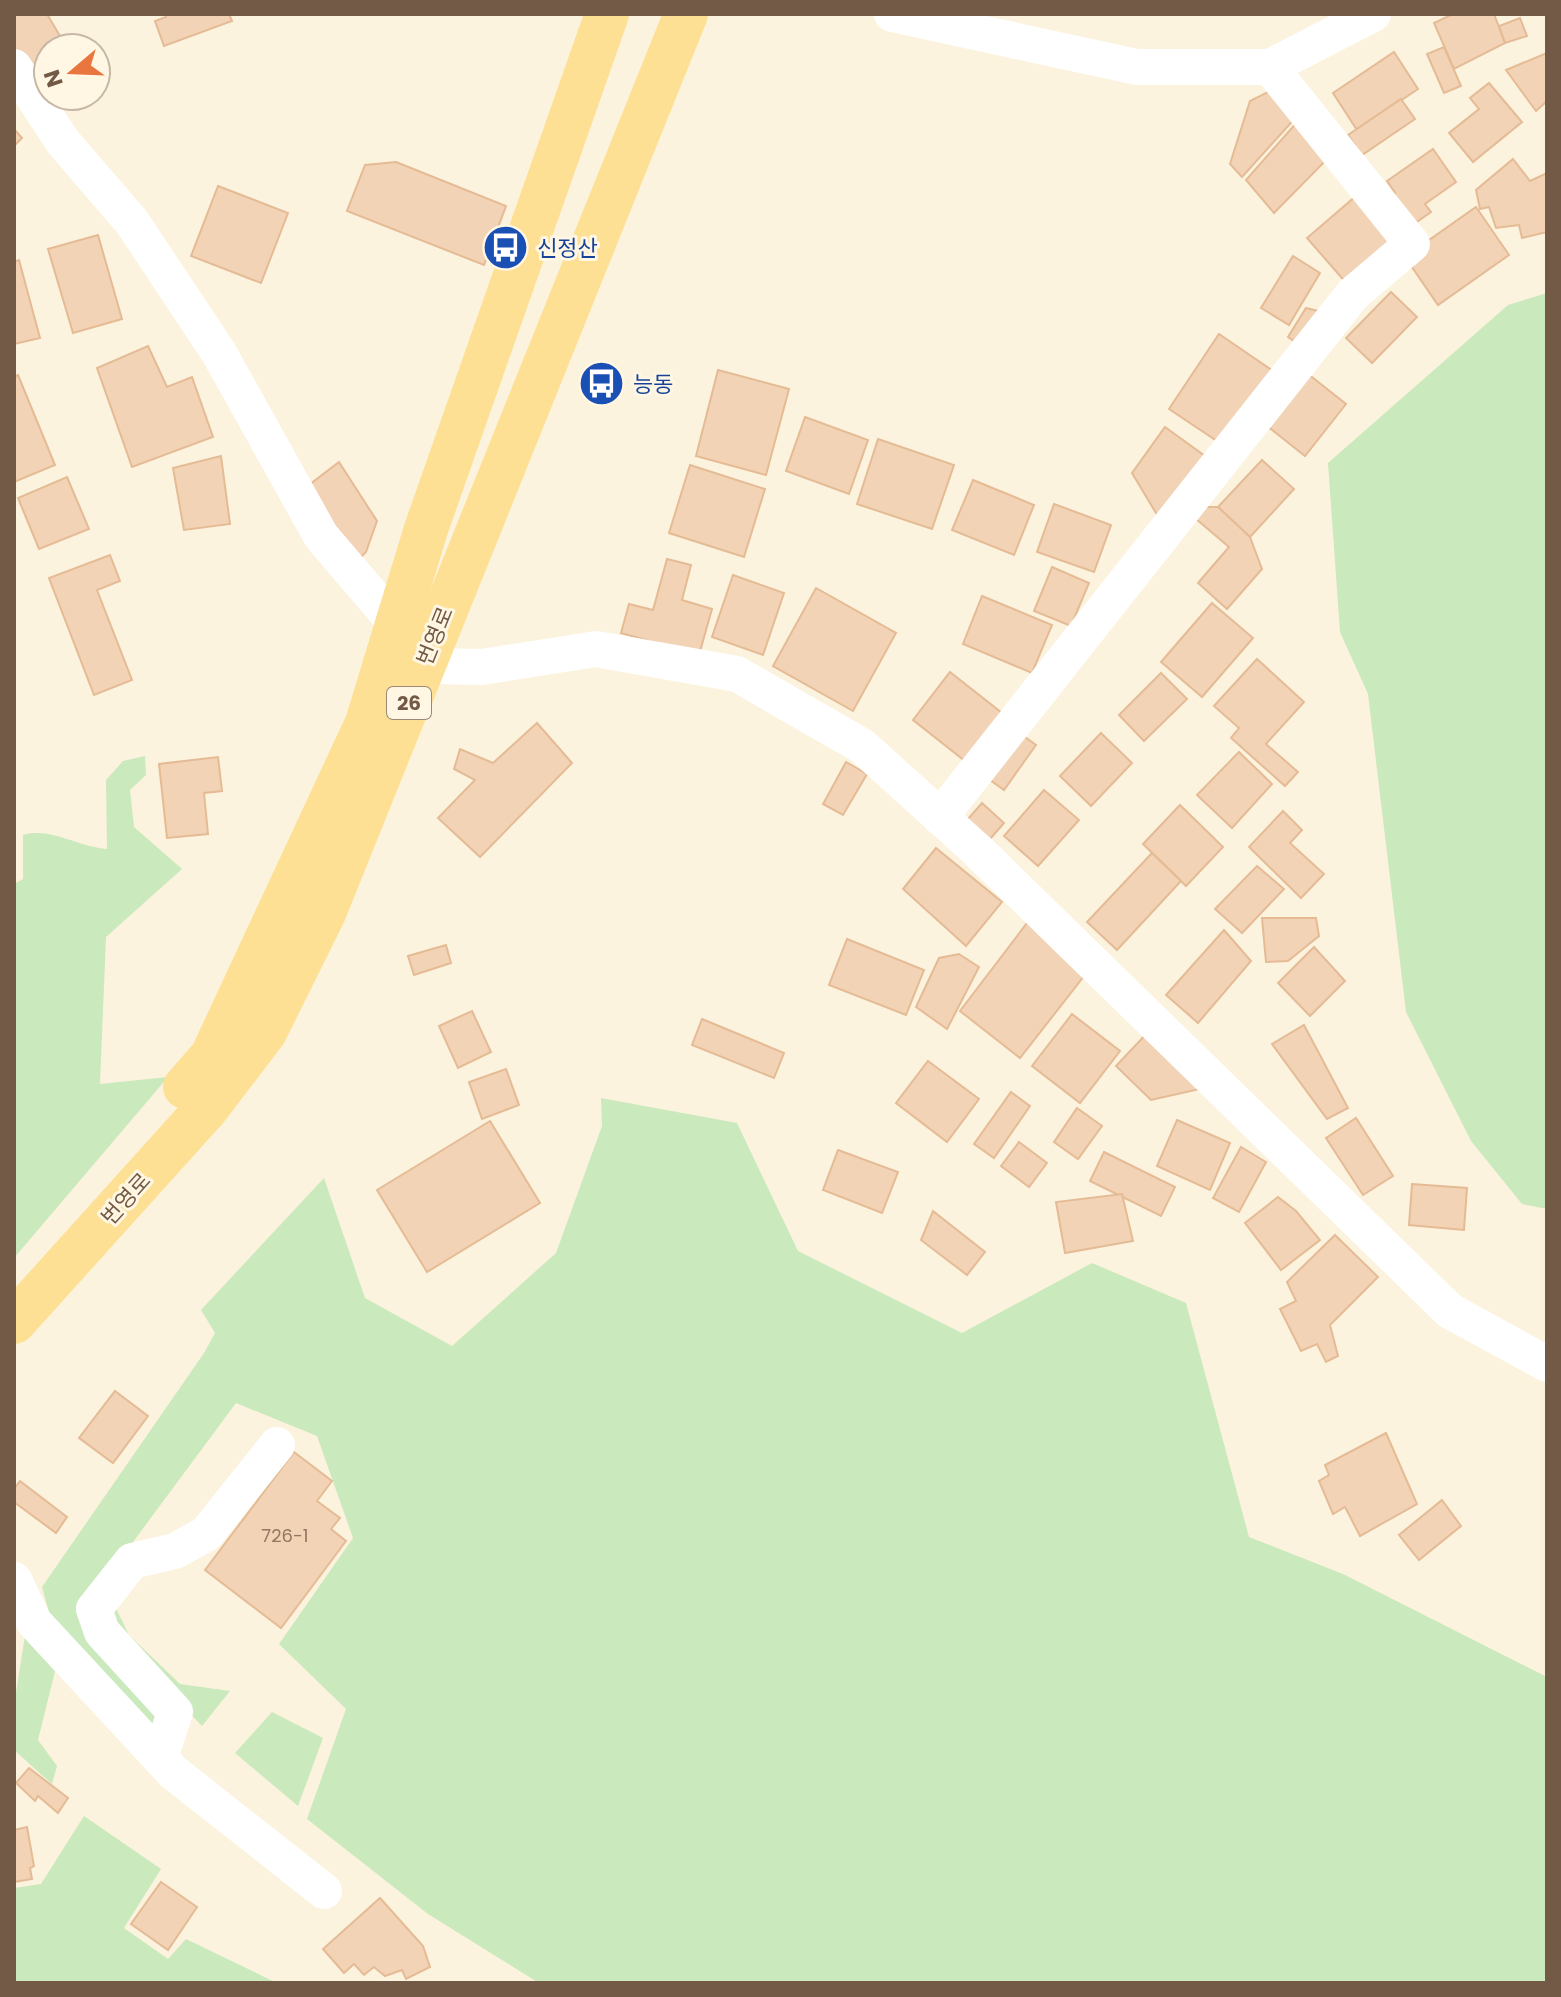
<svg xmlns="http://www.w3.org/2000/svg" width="1561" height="1997" font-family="Poppins,'Noto Sans KR',sans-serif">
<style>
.green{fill:#cae9bd}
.building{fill:#f2d3b5;stroke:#e5bb95;stroke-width:2}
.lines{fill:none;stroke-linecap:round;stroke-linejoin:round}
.minor{stroke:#fff;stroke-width:36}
.major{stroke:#fde094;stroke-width:44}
.labels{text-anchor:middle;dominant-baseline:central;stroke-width:6;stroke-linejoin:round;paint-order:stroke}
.number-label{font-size:18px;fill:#927862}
.shield{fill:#fff7e4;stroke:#9c8975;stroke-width:2}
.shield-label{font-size:20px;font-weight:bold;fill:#725a46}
.transit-label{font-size:22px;fill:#164399;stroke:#fff7e4;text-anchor:start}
.street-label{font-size:22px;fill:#725a46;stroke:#fff7e4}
</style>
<rect width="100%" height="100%" fill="#fcf3de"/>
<g class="green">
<polygon points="1547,293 1547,1209 1522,1204 1471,1141 1406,1012 1368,694 1340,632 1328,463 1508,305"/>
<path d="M145,756L146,775L130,790L134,827L182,869L106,937L100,1084L168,1077L14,1258V884L23,879V835C51,827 77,847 107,849L106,780L123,761Z"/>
<polygon points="601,1098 737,1123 798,1251 962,1333 1092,1263 1186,1303 1249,1537 1343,1574 1547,1677 1547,1983 539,1983 428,1914 307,1819 346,1709 279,1644 353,1538 317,1436 236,1403 87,1604 163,1712 151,1730 55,1634 42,1587 204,1353 215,1333 201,1310 324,1178 365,1298 452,1346 556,1253 602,1126"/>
<polygon points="112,1600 129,1635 180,1684 230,1691 202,1726 112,1632"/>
<polygon points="27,1623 57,1663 38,1740 57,1766 52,1784 14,1750 14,1705"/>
<polygon points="272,1712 323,1738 298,1806 235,1753"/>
<polygon points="84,1816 161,1869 124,1928 168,1959 186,1939 277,1983 14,1983 14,1888 41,1884"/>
</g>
<g class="building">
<polygon points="14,14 47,14 67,48 48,48 48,72 33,80 14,49"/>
<polygon points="165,14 229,14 232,21 164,46 155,21 166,17"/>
<polygon points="1453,14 1494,14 1505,43 1454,69 1434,23"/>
<polygon points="1520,18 1527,36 1505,43 1499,26"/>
<polygon points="1444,47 1461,86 1444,93 1427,54"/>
<polygon points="1394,52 1418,89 1357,130 1333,93"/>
<polygon points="1547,53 1547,101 1536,111 1506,70"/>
<polygon points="1489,83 1522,122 1473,162 1449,133 1479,109 1470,98"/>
<polygon points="1274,89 1298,115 1242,177 1230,164 1250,101"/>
<polygon points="1401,99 1415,119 1362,155 1348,135"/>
<polygon points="1299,120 1333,153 1274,213 1246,180"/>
<polygon points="14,129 22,138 14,146"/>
<polygon points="1433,149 1456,182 1425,204 1431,212 1408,228 1387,198 1395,193 1387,181"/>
<polygon points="1513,159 1530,181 1547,173 1547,232 1522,238 1519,225 1496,228 1489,207 1480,209 1476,190"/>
<polygon points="396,162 506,206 484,265 347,211 365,165"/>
<polygon points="218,186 288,213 261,283 191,256"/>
<polygon points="1356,196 1397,242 1348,285 1307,238"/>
<polygon points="1476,207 1509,255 1438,305 1405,257"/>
<polygon points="98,235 122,319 73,333 48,249"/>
<polygon points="1293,256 1320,273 1289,325 1261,308"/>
<polygon points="19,260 40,338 14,344 14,262"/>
<polygon points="1391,292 1417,317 1372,363 1346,338"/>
<polygon points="1306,308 1326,313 1304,348 1288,337"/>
<polygon points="1219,334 1276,373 1226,447 1169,409"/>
<polygon points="148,346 167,387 192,377 213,437 132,467 97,368"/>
<polygon points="718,370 789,389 766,475 696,456"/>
<polygon points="1303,370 1346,404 1305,456 1262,422"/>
<polygon points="18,375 55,465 14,482 14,377"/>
<polygon points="805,417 868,440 849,494 786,471"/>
<polygon points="1165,427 1205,456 1159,518 1132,473"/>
<polygon points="878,439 954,465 932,529 857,504"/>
<polygon points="221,456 230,524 184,530 173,468"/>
<polygon points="1262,460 1294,489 1250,537 1218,507"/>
<polygon points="339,462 377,521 366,552 353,565 305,488"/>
<polygon points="690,465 765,489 744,557 669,533"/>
<polygon points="67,477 89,529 39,549 18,498"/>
<polygon points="973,480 1034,505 1014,555 952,530"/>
<polygon points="1054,504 1111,525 1094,572 1037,552"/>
<polygon points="1203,507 1218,507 1250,537 1262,569 1227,609 1198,583 1229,547 1195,518"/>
<polygon points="110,555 120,581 97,590 132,680 94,695 49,578"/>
<polygon points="667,559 691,565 682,600 712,609 699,655 621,633 629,604 653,610"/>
<polygon points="1052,567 1089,583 1071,626 1034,611"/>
<polygon points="733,575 784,593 763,655 712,637"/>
<polygon points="816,588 896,633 853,711 773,666"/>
<polygon points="982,596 1052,625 1032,673 963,644"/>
<polygon points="1212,603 1253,638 1202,697 1161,662"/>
<polygon points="1257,659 1304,702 1266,744 1298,772 1285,786 1231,738 1239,728 1214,706"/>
<polygon points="950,672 1002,713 965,761 913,720"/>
<polygon points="1161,673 1187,699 1144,741 1119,715"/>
<polygon points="537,723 572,763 480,857 438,818 475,780 454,769 460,749 493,763"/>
<polygon points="1018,732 1036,745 1004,790 986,777"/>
<polygon points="1101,733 1132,763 1091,806 1060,776"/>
<polygon points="1239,752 1272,784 1232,828 1197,795"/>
<polygon points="218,757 222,791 204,793 208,834 167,838 159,764"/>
<polygon points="846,762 867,774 843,815 823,804"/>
<polygon points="1044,790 1079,820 1038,866 1004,836"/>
<polygon points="982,803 1004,823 990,839 968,819"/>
<polygon points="1180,805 1223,847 1186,886 1143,844"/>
<polygon points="1283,811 1302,830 1290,843 1324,874 1301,898 1249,847"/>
<polygon points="936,848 1002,902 966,946 903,889"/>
<polygon points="1152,853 1181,881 1117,950 1087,922"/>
<polygon points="1257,866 1284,889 1242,933 1215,909"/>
<polygon points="1262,918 1316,918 1319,936 1288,961 1266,962"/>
<polygon points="1027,923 1088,971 1020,1058 960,1011"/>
<polygon points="1224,930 1251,961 1198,1023 1166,995"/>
<polygon points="847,939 924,970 906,1015 829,985"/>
<polygon points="446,945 451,963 414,975 408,956"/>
<polygon points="1314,947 1345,981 1310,1016 1278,983"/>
<polygon points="959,954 979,967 947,1029 916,1007 939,958"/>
<polygon points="472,1011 491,1052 458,1068 439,1026"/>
<polygon points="1072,1014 1120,1051 1080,1103 1032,1066"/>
<polygon points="702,1019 784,1053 774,1078 692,1045"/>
<polygon points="1304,1025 1348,1108 1327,1119 1272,1044"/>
<polygon points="1150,1030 1209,1087 1151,1100 1116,1066"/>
<polygon points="928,1061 979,1099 947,1142 896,1103"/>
<polygon points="506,1069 519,1105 482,1119 469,1082"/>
<polygon points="1011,1092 1030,1106 994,1158 974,1144"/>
<polygon points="1077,1108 1102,1126 1078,1159 1054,1142"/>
<polygon points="1356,1118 1393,1176 1363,1195 1326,1138"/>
<polygon points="1177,1120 1230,1143 1210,1190 1157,1166"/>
<polygon points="490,1121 540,1203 427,1272 377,1190"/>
<polygon points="1019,1142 1047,1163 1029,1187 1001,1166"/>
<polygon points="1241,1147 1266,1162 1239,1212 1213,1198"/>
<polygon points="838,1150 898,1172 882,1213 823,1190"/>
<polygon points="1104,1152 1175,1187 1161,1216 1090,1181"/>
<polygon points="1412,1184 1467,1188 1464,1230 1409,1225"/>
<polygon points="1122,1194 1133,1241 1065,1253 1056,1202"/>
<polygon points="1278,1197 1296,1211 1320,1240 1281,1270 1245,1223"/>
<polygon points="933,1211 985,1252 967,1275 921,1240"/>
<polygon points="1335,1235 1378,1277 1330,1325 1338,1356 1326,1362 1317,1344 1301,1351 1280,1309 1296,1301 1287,1282"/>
<polygon points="115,1391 148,1416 113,1463 79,1438"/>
<polygon points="1386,1433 1417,1504 1360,1536 1345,1507 1333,1514 1319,1481 1329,1475 1325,1465"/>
<polygon points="294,1452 332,1481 317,1501 340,1518 331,1529 346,1541 281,1628 205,1570"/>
<polygon points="20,1481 67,1517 56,1533 14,1502 14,1489"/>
<polygon points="1442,1500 1461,1526 1419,1560 1399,1535"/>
<polygon points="29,1768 68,1798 58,1813 38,1796 35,1801 16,1783"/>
<polygon points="27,1827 34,1866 30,1868 32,1879 14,1882 14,1830"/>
<polygon points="161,1882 197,1907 168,1950 131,1924"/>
<polygon points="380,1898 423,1946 430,1967 406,1979 402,1970 385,1976 374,1967 364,1975 354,1964 344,1973 323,1949"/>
</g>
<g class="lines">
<g class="minor">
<polyline points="892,14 1137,67 1270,67 1373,14"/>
<polyline points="14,67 63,142 132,222 219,353 321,536 432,666 482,667 596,649 737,674 862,746 977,850 1450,1311 1547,1364"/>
<polyline points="940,817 1353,294 1412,244 1270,67"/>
<polyline points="14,1580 34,1622 173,1772 324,1891"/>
<polyline points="160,1758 175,1712 102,1632 94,1609 132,1561 175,1551 206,1534 277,1445"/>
</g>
<g class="major">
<polyline points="185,1087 212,1056 367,723 426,529 607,14"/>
<polyline points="14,1322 207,1108 265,1032 324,913 686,14"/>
</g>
</g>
<defs>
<symbol id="bus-disc" viewBox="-11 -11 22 22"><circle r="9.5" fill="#1a4fb4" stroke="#fff7e4"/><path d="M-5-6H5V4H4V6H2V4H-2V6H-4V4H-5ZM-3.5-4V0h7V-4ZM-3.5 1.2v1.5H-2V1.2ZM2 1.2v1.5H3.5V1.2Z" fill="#fff"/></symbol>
</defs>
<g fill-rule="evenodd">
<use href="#bus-disc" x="480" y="222" width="51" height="51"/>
<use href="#bus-disc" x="576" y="358" width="51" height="51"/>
</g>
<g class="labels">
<g class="number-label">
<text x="285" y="1535">726-1</text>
</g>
<rect class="shield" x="387" y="687" width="44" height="32" rx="6"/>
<g class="shield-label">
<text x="409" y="703">26</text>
</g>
<g class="transit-label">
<text x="537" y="248">신정산</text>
<text x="633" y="384">능동</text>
</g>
<g class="street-label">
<text transform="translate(435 636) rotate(-68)">번영로</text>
<text transform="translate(126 1199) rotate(-48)">번영로</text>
</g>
</g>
<rect width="1561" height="1997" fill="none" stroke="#725a46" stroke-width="32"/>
<g transform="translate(72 72) rotate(251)"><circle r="38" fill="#fff7e4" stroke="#c7b8a5" stroke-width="2"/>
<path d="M0-6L14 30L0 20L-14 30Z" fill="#ea763f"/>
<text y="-12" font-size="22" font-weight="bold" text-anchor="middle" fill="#725a46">N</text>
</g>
</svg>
